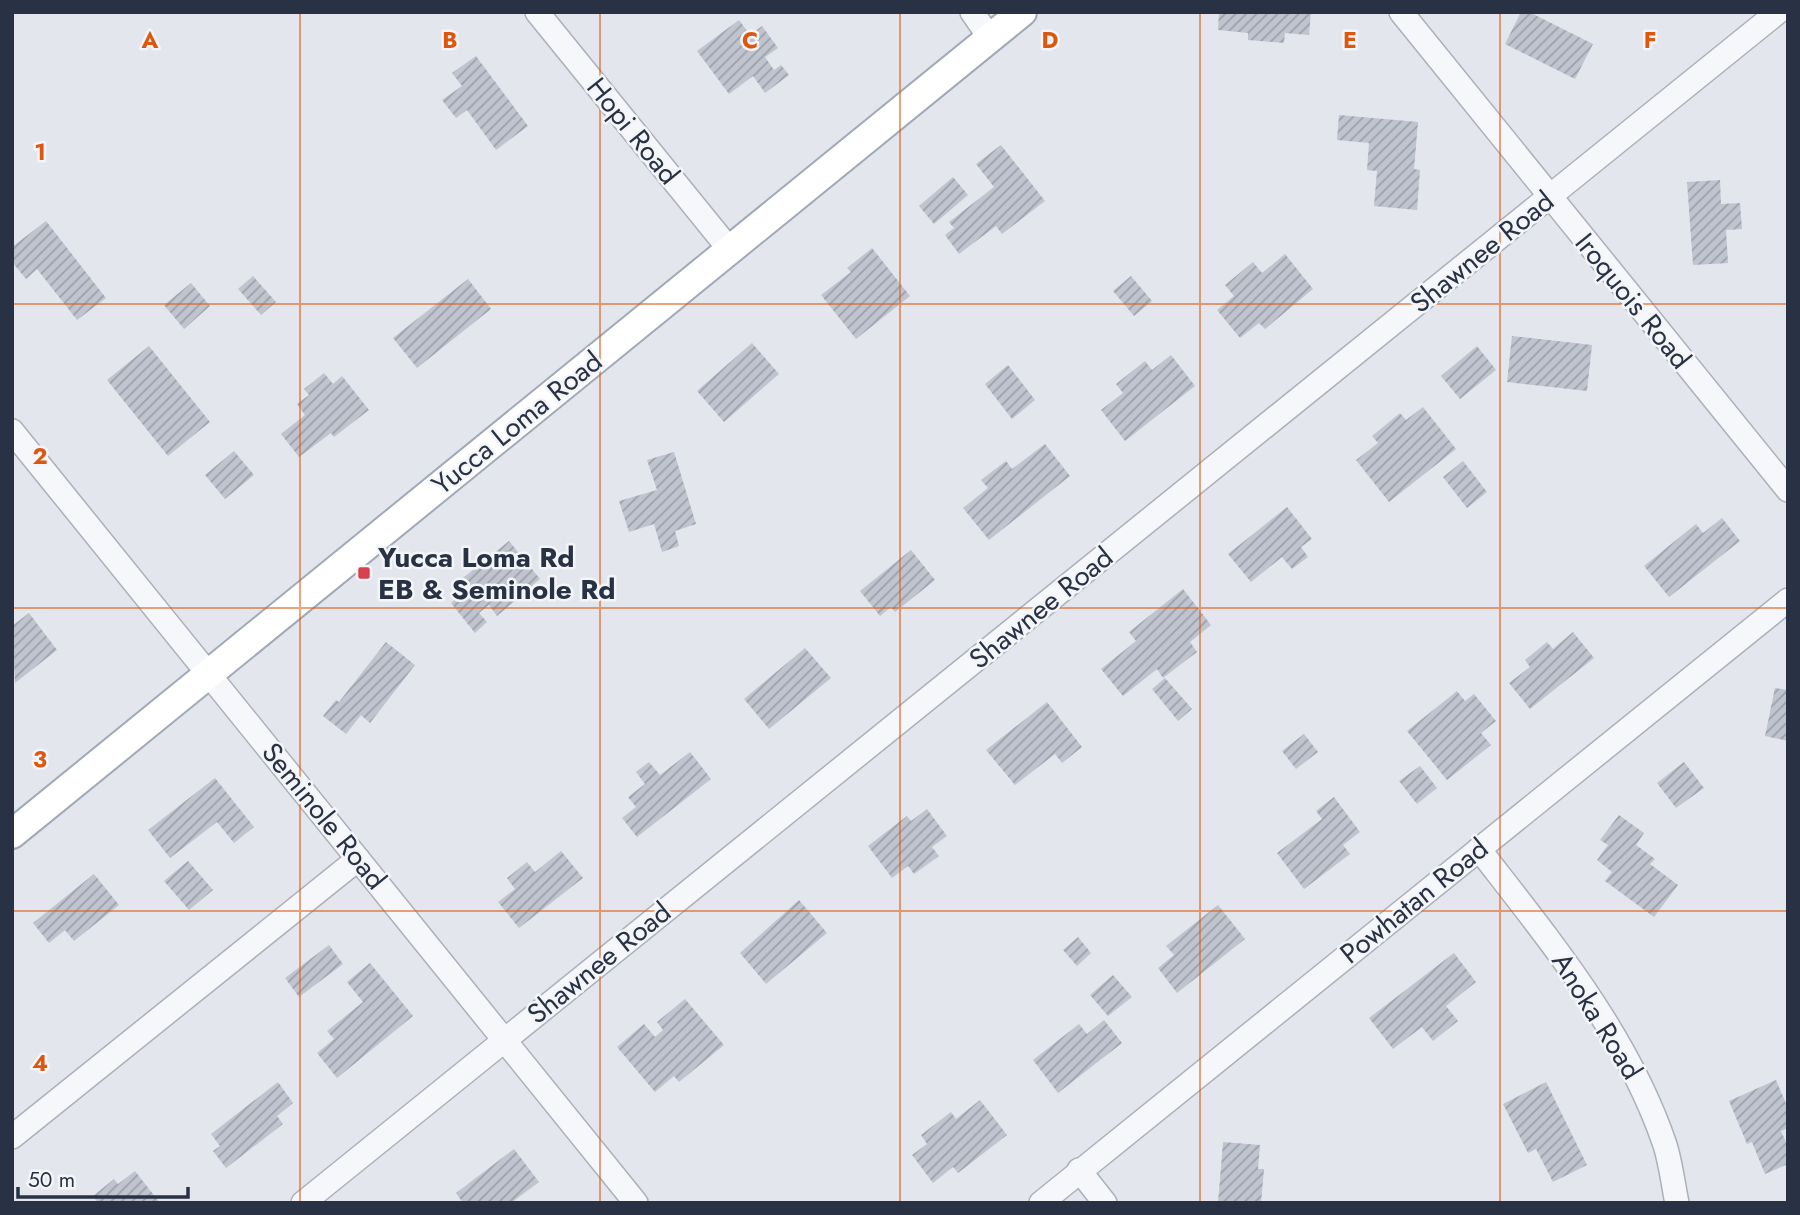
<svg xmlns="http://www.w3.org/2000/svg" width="1800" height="1215" font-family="Jost,sans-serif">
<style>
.building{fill:url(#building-hatch)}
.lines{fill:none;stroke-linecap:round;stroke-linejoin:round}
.minor-casing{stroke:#abb0ba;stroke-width:26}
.major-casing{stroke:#a1a9b8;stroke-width:32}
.minor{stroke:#f6f7fa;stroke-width:23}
.major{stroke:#fff;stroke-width:28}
.grid{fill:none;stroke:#de570f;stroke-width:2;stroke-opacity:0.55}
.poi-dot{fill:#d6434f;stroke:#f3f5f9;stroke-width:2.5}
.labels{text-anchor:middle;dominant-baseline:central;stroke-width:5;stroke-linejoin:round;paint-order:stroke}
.street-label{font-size:28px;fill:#293245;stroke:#f3f5f9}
.poi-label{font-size:28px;font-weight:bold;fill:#293245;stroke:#f3f5f9;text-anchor:start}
.grid-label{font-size:23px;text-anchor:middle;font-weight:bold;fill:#de570f;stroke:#f3f5f9;stroke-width:5;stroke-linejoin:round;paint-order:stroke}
</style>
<defs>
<pattern id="building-hatch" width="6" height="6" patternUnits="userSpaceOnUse" patternTransform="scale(1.75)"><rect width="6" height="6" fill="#c0c4cf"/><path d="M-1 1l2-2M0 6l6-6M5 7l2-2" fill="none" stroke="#9ca0aa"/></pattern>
</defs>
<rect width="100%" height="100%" fill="#e3e6ec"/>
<g class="building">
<polygon points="1219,12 1311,12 1309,35 1285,33 1284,43 1248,40 1248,33 1218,30"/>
<polygon points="1521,12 1529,12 1593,44 1575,79 1505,44"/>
<polygon points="739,20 750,35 762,26 778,48 765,57 774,70 781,65 789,75 765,93 753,76 729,94 697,51"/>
<polygon points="476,56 528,126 496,150 467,110 456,118 442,100 462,86 452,73"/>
<polygon points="1339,115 1418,122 1414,169 1420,170 1417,210 1374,206 1377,171 1367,170 1369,143 1337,140"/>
<polygon points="1001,145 1045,201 1002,234 996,226 959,254 945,235 954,228 949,222 994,187 976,164"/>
<polygon points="953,177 968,195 934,224 919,206"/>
<polygon points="1720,180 1721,204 1740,203 1742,229 1726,230 1728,263 1693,265 1687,182"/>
<polygon points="46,221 106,298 77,320 37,269 26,279 12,262 12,247"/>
<polygon points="872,248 910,296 856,339 821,295 851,272 847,268"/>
<polygon points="1285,254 1313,289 1265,329 1259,323 1240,338 1217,310 1234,296 1225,285 1253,262 1262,273"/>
<polygon points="253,276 276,302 261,315 238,289"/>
<polygon points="1131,276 1152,301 1134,316 1113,291"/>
<polygon points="468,279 491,309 417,368 393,338"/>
<polygon points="191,283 210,306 184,329 164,305"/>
<polygon points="1512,336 1592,345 1587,391 1507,382"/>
<polygon points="752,343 779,374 724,422 697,391"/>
<polygon points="149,346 210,422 168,456 107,380"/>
<polygon points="1477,346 1496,370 1460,399 1441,376"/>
<polygon points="1171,355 1195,386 1125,441 1101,410 1123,393 1116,384 1145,361 1152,370"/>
<polygon points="1008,365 1035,400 1012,419 985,384"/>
<polygon points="324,373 333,384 342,376 369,410 334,437 331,433 299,457 281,434 305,415 297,404 309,395 304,389"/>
<polygon points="1423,407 1456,449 1389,502 1356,460 1378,443 1372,436 1400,413 1406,420"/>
<polygon points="1045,444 1070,476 989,540 963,508 988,488 981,480 1006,461 1012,469"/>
<polygon points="234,451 254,475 225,499 205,475"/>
<polygon points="674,452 696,524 675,531 679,546 662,552 654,524 629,532 619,501 657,490 647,460"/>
<polygon points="1463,461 1487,492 1467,508 1443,477"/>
<polygon points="1287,507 1312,539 1301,547 1308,557 1292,569 1282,557 1251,582 1228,554"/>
<polygon points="1722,518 1740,541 1669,597 1644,566 1696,524 1703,533"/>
<polygon points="509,541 540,579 523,593 515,583 507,590 516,600 497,616 489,605 479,613 487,622 475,633 451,603 470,587 463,578"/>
<polygon points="911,550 935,580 895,612 891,607 880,616 860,591"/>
<polygon points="1183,589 1211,625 1190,642 1197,652 1163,678 1157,669 1123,696 1101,669 1136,641 1129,632"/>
<polygon points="29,613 57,650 15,683 12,626"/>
<polygon points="1573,632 1594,658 1530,709 1509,683 1530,667 1525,660 1547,642 1553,649"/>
<polygon points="386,642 415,665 370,723 361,715 346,734 323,716 336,700 339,702"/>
<polygon points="805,648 831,678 769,729 744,699"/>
<polygon points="1165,678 1192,709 1178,721 1152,689"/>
<polygon points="1775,688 1788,690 1788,741 1765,736"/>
<polygon points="1457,691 1465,701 1474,694 1496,721 1481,733 1491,745 1447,780 1407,731"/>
<polygon points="1047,702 1082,747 1062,763 1055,754 1015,785 986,750"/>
<polygon points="1304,734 1318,752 1296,769 1282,751"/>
<polygon points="690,752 711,779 637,837 622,818 636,807 628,797 645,784 636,772 649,762 660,775"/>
<polygon points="1684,762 1704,788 1676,808 1657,783"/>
<polygon points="1420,766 1437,788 1417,804 1399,781"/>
<polygon points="215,778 254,827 234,843 217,822 170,858 148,830"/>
<polygon points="1334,797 1360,832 1343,845 1350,854 1304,889 1277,853 1322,819 1316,811"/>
<polygon points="927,809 947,836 932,847 939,856 914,874 908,866 892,878 868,846 907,816 911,821"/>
<polygon points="1619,815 1644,833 1636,845 1655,859 1650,864 1678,885 1654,917 1605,881 1612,872 1597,860 1608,845 1600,840"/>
<polygon points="561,851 583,878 519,928 498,902 515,889 507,878 527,862 535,872"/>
<polygon points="188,861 213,890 189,910 164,881"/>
<polygon points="94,874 119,905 74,941 65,930 49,943 33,923"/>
<polygon points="799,900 827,933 766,984 740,953"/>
<polygon points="1218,905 1245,939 1177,993 1158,968 1174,955 1166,946"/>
<polygon points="1078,937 1091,953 1077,966 1063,950"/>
<polygon points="329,945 343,964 299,997 285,978"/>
<polygon points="1454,953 1476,982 1446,1006 1458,1021 1433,1041 1422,1027 1393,1049 1369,1018"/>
<polygon points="370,963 413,1016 337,1078 317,1053 334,1039 327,1031 363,1002 347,982"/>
<polygon points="1113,975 1132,997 1108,1016 1090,995"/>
<polygon points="685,999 724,1045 679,1082 674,1076 655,1092 617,1047 644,1024 655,1037 663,1030 657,1022"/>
<polygon points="1104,1020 1122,1043 1058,1093 1033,1060 1079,1024 1087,1034"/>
<polygon points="1776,1080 1788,1108 1788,1128 1781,1131 1788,1147 1788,1164 1765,1174 1752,1142 1747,1144 1729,1101"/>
<polygon points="278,1082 293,1103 277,1116 283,1124 226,1168 213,1151 220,1146 211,1134"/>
<polygon points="1546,1082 1587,1165 1553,1182 1536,1149 1528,1153 1503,1104"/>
<polygon points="980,1100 1007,1135 958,1173 953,1167 933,1183 912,1155 927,1144 921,1135 951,1112 956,1119"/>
<polygon points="1223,1142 1260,1145 1258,1169 1264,1169 1261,1203 1218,1203"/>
<polygon points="514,1149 539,1182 511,1203 463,1203 456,1193"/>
<polygon points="135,1171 160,1203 98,1203 93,1196 114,1179 118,1184"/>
</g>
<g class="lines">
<defs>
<g id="minor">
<polyline points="537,12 730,250"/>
<polyline points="972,12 990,38"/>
<polyline points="1401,12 1788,490"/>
<polyline points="12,431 636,1203"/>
<path d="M1479,849C1550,941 1627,1033 1665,1145C1671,1164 1673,1184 1677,1203"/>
<polyline points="12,1137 358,859"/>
<polyline points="1079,1170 1105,1203"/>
<polyline points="303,1203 1778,12"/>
<polyline points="1041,1203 1788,600"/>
</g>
<polyline id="major" points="12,834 1022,12"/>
</defs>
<use href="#minor" class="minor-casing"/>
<use href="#major" class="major-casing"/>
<use href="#minor" class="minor"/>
<use href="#major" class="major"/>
</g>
<path class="grid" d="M300,12V1203M600,12V1203M900,12V1203M1200,12V1203M1500,12V1203M12,304H1788M12,608H1788M12,911H1788"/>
<rect class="poi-dot" x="357" y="566" width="14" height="14" rx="3.5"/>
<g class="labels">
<g class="street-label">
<text transform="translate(633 131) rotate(51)">Hopi Road</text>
<text transform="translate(1482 252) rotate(-39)">Shawnee Road</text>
<text transform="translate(1633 301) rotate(51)">Iroquois Road</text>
<text transform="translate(517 423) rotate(-39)">Yucca Loma Road</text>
<text transform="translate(1041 608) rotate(-39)">Shawnee Road</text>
<text transform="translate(324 816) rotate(51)">Seminole Road</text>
<text transform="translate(1414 901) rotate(-39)">Powhatan Road</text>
<text transform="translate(599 963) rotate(-39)">Shawnee Road</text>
<text transform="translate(1597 1016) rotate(58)">Anoka Road</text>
</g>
<g class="poi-label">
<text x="378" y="557">Yucca Loma Rd<tspan x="378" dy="32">EB &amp; Seminole Rd</tspan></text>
</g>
</g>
<g class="grid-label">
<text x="150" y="48">A</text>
<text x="450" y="48">B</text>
<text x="750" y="48">C</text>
<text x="1050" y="48">D</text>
<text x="1350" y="48">E</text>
<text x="1650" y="48">F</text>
<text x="40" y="160">1</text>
<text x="40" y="464">2</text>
<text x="40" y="767">3</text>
<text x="40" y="1071">4</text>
</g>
<rect width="1800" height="1215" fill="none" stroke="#293245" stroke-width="28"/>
<path d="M18 1187v10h170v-10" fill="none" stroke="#293245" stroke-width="3.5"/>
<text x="28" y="1187" font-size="21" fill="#293245" stroke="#f3f5f9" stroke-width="5" paint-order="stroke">50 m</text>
</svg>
